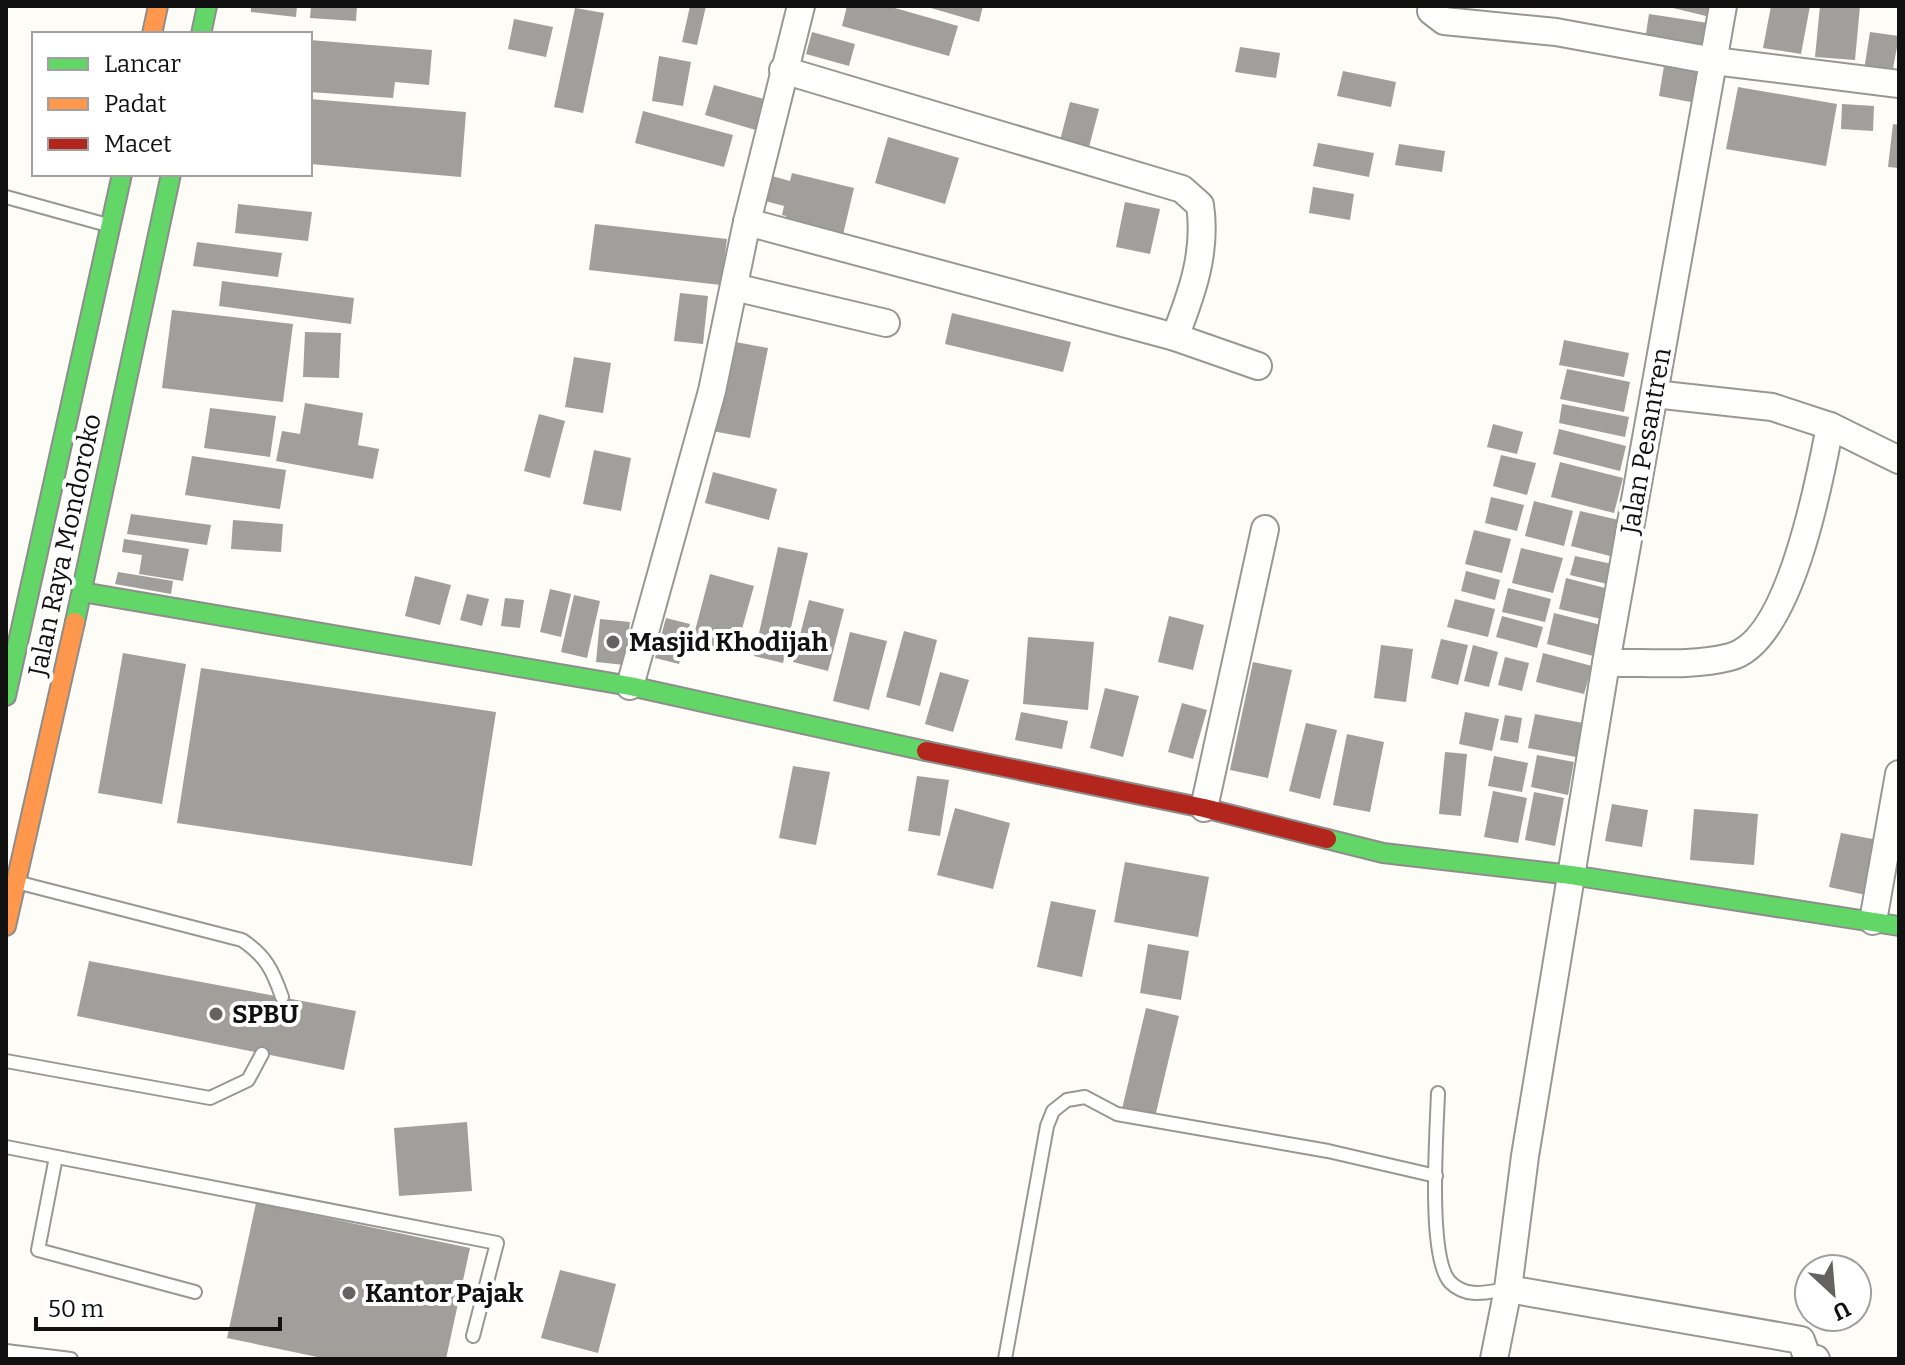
<svg xmlns="http://www.w3.org/2000/svg" width="1905" height="1365" font-family="Bitter,serif">
<style>
.building{fill:#a19f9c}
.lines{fill:none;stroke-linecap:round;stroke-linejoin:round}
.lane-casing{stroke:#979795;stroke-width:16}
.street-casing{stroke:#979795;stroke-width:30}
.fast-casing{stroke:#8e8d8b;stroke-width:22}
.slow-casing{stroke:#8e8d8b;stroke-width:22}
.jam-casing{stroke:#8e8d8b;stroke-width:22}
.lane{stroke:#fffffe;stroke-width:12}
.street{stroke:#fffffe;stroke-width:26}
.fast{stroke:#63d668;stroke-width:18}
.slow{stroke:#ff974d;stroke-width:18}
.jam{stroke:#b3261e;stroke-width:18}
.poi-dot{fill:#646362;stroke:#fff;stroke-width:3}
.labels{text-anchor:middle;dominant-baseline:central;stroke-width:8;stroke-linejoin:round;paint-order:stroke}
.street-label{font-size:26px;fill:#111;stroke:#fff}
.poi-label{font-size:26px;font-weight:bold;fill:#111;stroke:#fff;text-anchor:start}
</style>
<rect width="100%" height="100%" fill="#fdfcf7"/>
<g class="building">
<polygon points="251,6 297,6 296,17 251,12"/>
<polygon points="311,6 357,6 356,21 310,18"/>
<polygon points="690,6 706,6 697,45 682,42"/>
<polygon points="847,6 888,6 958,26 949,56 842,26"/>
<polygon points="924,6 983,6 979,22"/>
<polygon points="1665,6 1713,6 1710,17"/>
<polygon points="1771,6 1810,6 1801,54 1763,48"/>
<polygon points="1820,6 1860,6 1855,60 1815,57"/>
<polygon points="575,8 604,13 583,113 554,107"/>
<polygon points="1649,14 1715,24 1711,51 1645,40"/>
<polygon points="514,19 553,27 546,57 508,49"/>
<polygon points="812,32 855,44 849,66 806,54"/>
<polygon points="1870,32 1899,36 1892,74 1864,70"/>
<polygon points="310,40 432,50 429,85 395,82 393,98 310,92"/>
<polygon points="1240,47 1280,53 1276,78 1235,72"/>
<polygon points="659,56 691,62 683,106 652,101"/>
<polygon points="1664,66 1701,72 1696,103 1659,96"/>
<polygon points="1343,71 1396,82 1391,107 1337,96"/>
<polygon points="714,85 768,100 759,131 705,115"/>
<polygon points="1738,87 1837,104 1826,166 1726,149"/>
<polygon points="310,99 466,112 461,177 310,164"/>
<polygon points="1070,102 1099,109 1087,155 1058,148"/>
<polygon points="1842,104 1874,106 1873,131 1841,129"/>
<polygon points="643,111 733,135 724,167 635,143"/>
<polygon points="1893,124 1899,125 1899,168 1888,167"/>
<polygon points="888,137 959,158 945,204 875,183"/>
<polygon points="1318,143 1374,153 1369,177 1313,166"/>
<polygon points="1399,144 1445,151 1442,172 1395,165"/>
<polygon points="792,173 854,188 841,243 783,229 786,216 782,215 784,206 765,201 772,176 790,181"/>
<polygon points="1313,187 1354,194 1350,220 1309,213"/>
<polygon points="1125,202 1160,209 1150,254 1116,247"/>
<polygon points="238,204 312,212 308,241 235,233"/>
<polygon points="595,224 727,239 721,285 589,270"/>
<polygon points="197,242 282,253 278,277 193,266"/>
<polygon points="222,281 354,298 351,324 219,306"/>
<polygon points="680,293 708,296 703,344 674,341"/>
<polygon points="172,310 293,324 283,402 162,388"/>
<polygon points="952,313 1071,342 1063,372 945,344"/>
<polygon points="305,332 341,333 339,378 303,377"/>
<polygon points="1564,340 1629,353 1624,377 1559,365"/>
<polygon points="730,341 768,348 750,438 712,431"/>
<polygon points="574,357 611,363 603,413 565,407"/>
<polygon points="1567,369 1630,382 1624,412 1560,399"/>
<polygon points="305,403 363,413 358,445 379,449 373,479 276,461 282,431 300,434"/>
<polygon points="1562,404 1629,417 1625,437 1559,423"/>
<polygon points="210,408 276,416 270,457 204,448"/>
<polygon points="539,414 565,421 550,478 524,471"/>
<polygon points="1493,424 1523,432 1517,454 1487,447"/>
<polygon points="1559,429 1626,446 1620,471 1553,454"/>
<polygon points="594,450 631,458 621,511 583,504"/>
<polygon points="1501,455 1536,463 1527,495 1493,486"/>
<polygon points="192,456 286,470 280,509 185,495"/>
<polygon points="1560,462 1623,478 1614,513 1551,497"/>
<polygon points="713,472 777,489 769,520 705,503"/>
<polygon points="1491,497 1524,505 1517,531 1485,523"/>
<polygon points="1534,501 1573,511 1564,546 1525,536"/>
<polygon points="1580,511 1623,521 1614,557 1571,546"/>
<polygon points="131,514 211,525 207,545 127,534"/>
<polygon points="233,520 283,524 281,552 231,549"/>
<polygon points="1474,530 1511,539 1502,573 1465,564"/>
<polygon points="124,539 189,549 183,581 139,574 142,555 122,552"/>
<polygon points="778,547 808,553 783,663 754,656"/>
<polygon points="1521,548 1563,558 1553,593 1512,583"/>
<polygon points="1575,556 1612,564 1607,584 1570,575"/>
<polygon points="1466,571 1500,580 1495,600 1461,591"/>
<polygon points="118,572 173,581 171,594 115,584"/>
<polygon points="710,574 754,586 735,654 692,642"/>
<polygon points="415,576 451,585 440,625 405,616"/>
<polygon points="1566,578 1609,589 1601,619 1559,609"/>
<polygon points="1508,588 1551,599 1545,622 1502,612"/>
<polygon points="550,589 571,594 561,637 540,632"/>
<polygon points="467,594 489,599 482,626 460,620"/>
<polygon points="574,595 600,601 587,658 561,652"/>
<polygon points="505,598 524,600 520,628 501,626"/>
<polygon points="1455,599 1495,609 1488,637 1447,627"/>
<polygon points="809,600 844,609 828,671 793,662"/>
<polygon points="1554,613 1601,625 1593,656 1547,644"/>
<polygon points="1169,616 1204,625 1193,670 1158,662"/>
<polygon points="1502,616 1543,627 1537,648 1496,637"/>
<polygon points="666,618 690,624 679,664 655,658"/>
<polygon points="600,619 630,622 625,665 596,662"/>
<polygon points="904,631 937,640 920,706 886,697"/>
<polygon points="850,632 887,641 869,710 833,701"/>
<polygon points="1028,637 1094,642 1088,710 1023,704"/>
<polygon points="1441,639 1468,645 1458,685 1431,678"/>
<polygon points="1381,645 1413,649 1406,702 1374,698"/>
<polygon points="1473,645 1498,652 1489,687 1464,681"/>
<polygon points="123,653 186,664 162,804 98,793"/>
<polygon points="1543,653 1592,666 1584,694 1536,682"/>
<polygon points="1505,657 1529,663 1522,691 1498,685"/>
<polygon points="1253,662 1292,670 1268,778 1230,770"/>
<polygon points="201,668 496,712 472,866 177,823"/>
<polygon points="940,672 969,680 953,732 925,724"/>
<polygon points="1105,688 1139,696 1123,757 1090,748"/>
<polygon points="1182,703 1207,710 1193,759 1168,752"/>
<polygon points="1021,712 1068,721 1062,749 1015,740"/>
<polygon points="1465,712 1499,719 1492,751 1459,744"/>
<polygon points="1535,714 1583,723 1576,757 1528,748"/>
<polygon points="1505,715 1522,718 1518,743 1500,740"/>
<polygon points="1306,723 1337,730 1320,799 1289,791"/>
<polygon points="1347,734 1384,742 1370,812 1333,805"/>
<polygon points="1445,752 1467,754 1461,816 1439,814"/>
<polygon points="1537,755 1574,762 1568,795 1531,787"/>
<polygon points="1494,756 1528,763 1522,792 1488,786"/>
<polygon points="793,766 830,772 816,845 779,838"/>
<polygon points="917,776 949,780 940,836 908,831"/>
<polygon points="1493,791 1527,798 1518,843 1484,837"/>
<polygon points="1534,792 1564,798 1555,846 1525,840"/>
<polygon points="1612,804 1648,810 1642,847 1605,841"/>
<polygon points="955,808 1010,823 993,889 937,875"/>
<polygon points="1694,809 1758,814 1754,865 1690,860"/>
<polygon points="1841,833 1878,840 1866,895 1829,887"/>
<polygon points="1125,862 1209,877 1198,937 1114,922"/>
<polygon points="1051,901 1096,910 1082,977 1037,967"/>
<polygon points="1148,944 1189,951 1181,1000 1140,993"/>
<polygon points="89,961 356,1011 344,1070 77,1016"/>
<polygon points="1146,1008 1179,1016 1155,1117 1122,1109"/>
<polygon points="467,1122 472,1191 399,1196 394,1128"/>
<polygon points="256,1203 470,1248 446,1359 327,1359 227,1338"/>
<polygon points="560,1270 616,1284 598,1353 541,1338"/>
</g>
<g class="lines">
<defs>
<g id="lane">
<polyline points="6,197 104,224"/>
<path d="M24,884L242,940C266,956 273,971 282,997"/>
<polyline points="6,1061 210,1098 248,1080 262,1054"/>
<path d="M1438,1093C1437,1129 1427,1257 1450,1282C1467,1299 1487,1292 1508,1289"/>
<polyline points="6,1147 497,1243 473,1336"/>
<polyline points="56,1157 38,1250 195,1292"/>
<polyline points="6,1351 71,1359"/>
<polyline points="1005,1359 1047,1126 1053,1111 1067,1100 1085,1097 1117,1114 1328,1151 1436,1176"/>
</g>
<g id="street">
<polyline points="1433,6 1431,11 1444,21 1556,32 1714,61 1899,84"/>
<path d="M747,222L1175,337C1192,293 1207,252 1200,205L1182,189L783,70"/>
<polyline points="734,287 886,323"/>
<polyline points="1175,337 1258,366"/>
<polyline points="1654,394 1772,407 1830,426 1899,460"/>
<path d="M1606,663C1645,662 1691,667 1730,657C1790,642 1820,479 1830,426"/>
<polyline points="630,686 712,391 747,222 801,6"/>
<polyline points="1204,808 1265,529"/>
<polyline points="1873,921 1899,774"/>
<polyline points="1508,1289 1801,1340 1807,1357 1816,1359"/>
<polyline points="1494,1359 1508,1289 1525,1156 1606,663 1723,6"/>
</g>
<g id="fast">
<polyline points="201,34 207,6"/>
<polyline points="82,592 630,686 926,751"/>
<polyline points="75,622 171,174"/>
<polyline points="6,696 122,174"/>
<polyline points="1327,839 1383,853 1571,875 1899,926"/>
</g>
<g id="slow">
<polyline points="152,34 158,6"/>
<polyline points="6,926 75,622"/>
</g>
<polyline id="jam" points="926,751 1204,808 1327,839"/>
</defs>
<use href="#lane" class="lane-casing"/>
<use href="#street" class="street-casing"/>
<use href="#fast" class="fast-casing"/>
<use href="#slow" class="slow-casing"/>
<use href="#jam" class="jam-casing"/>
<use href="#lane" class="lane"/>
<use href="#street" class="street"/>
<use href="#fast" class="fast"/>
<use href="#slow" class="slow"/>
<use href="#jam" class="jam"/>
</g>
<g class="poi-dot">
<circle cx="613" cy="642" r="8"/>
<circle cx="216" cy="1014" r="8"/>
<circle cx="349" cy="1293" r="8"/>
</g>
<g class="labels">
<g class="street-label">
<text transform="translate(1646 441) rotate(-80)">Jalan Pesantren</text>
<text transform="translate(65 545) rotate(-78)">Jalan Raya Mondoroko</text>
</g>
<g class="poi-label">
<text x="629" y="642">Masjid Khodijah</text>
<text x="232" y="1014">SPBU</text>
<text x="365" y="1293">Kantor Pajak</text>
</g>
</g>
<rect width="1905" height="1365" fill="none" stroke="#111111" stroke-width="16"/>
<rect x="32" y="32" width="280" height="144" fill="#ffffff" stroke="#a0a0a0" stroke-width="2"/>
<rect x="48" y="58" width="40" height="12" fill="#63d668" stroke="#a0a0a0" stroke-width="2"/>
<text x="104" y="72" font-size="24" fill="#111111">Lancar</text>
<rect x="48" y="98" width="40" height="12" fill="#ff974d" stroke="#a0a0a0" stroke-width="2"/>
<text x="104" y="112" font-size="24" fill="#111111">Padat</text>
<rect x="48" y="138" width="40" height="12" fill="#b3261e" stroke="#a0a0a0" stroke-width="2"/>
<text x="104" y="152" font-size="24" fill="#111111">Macet</text>
<g transform="translate(1833 1293) rotate(154)"><circle r="38" fill="#ffffff" stroke="#a0a0a0" stroke-width="2"/>
<path d="M0-6L14 30L0 20L-14 30Z" fill="#646362"/>
<text y="-12" font-size="22" font-weight="bold" text-anchor="middle" fill="#111111">U</text>
</g>
<path d="M36 1317v12h244v-12" fill="none" stroke="#111111" stroke-width="4"/>
<text x="48" y="1317" font-size="24" fill="#111111" stroke="#ffffff" stroke-width="6" paint-order="stroke">50 m</text>
</svg>
